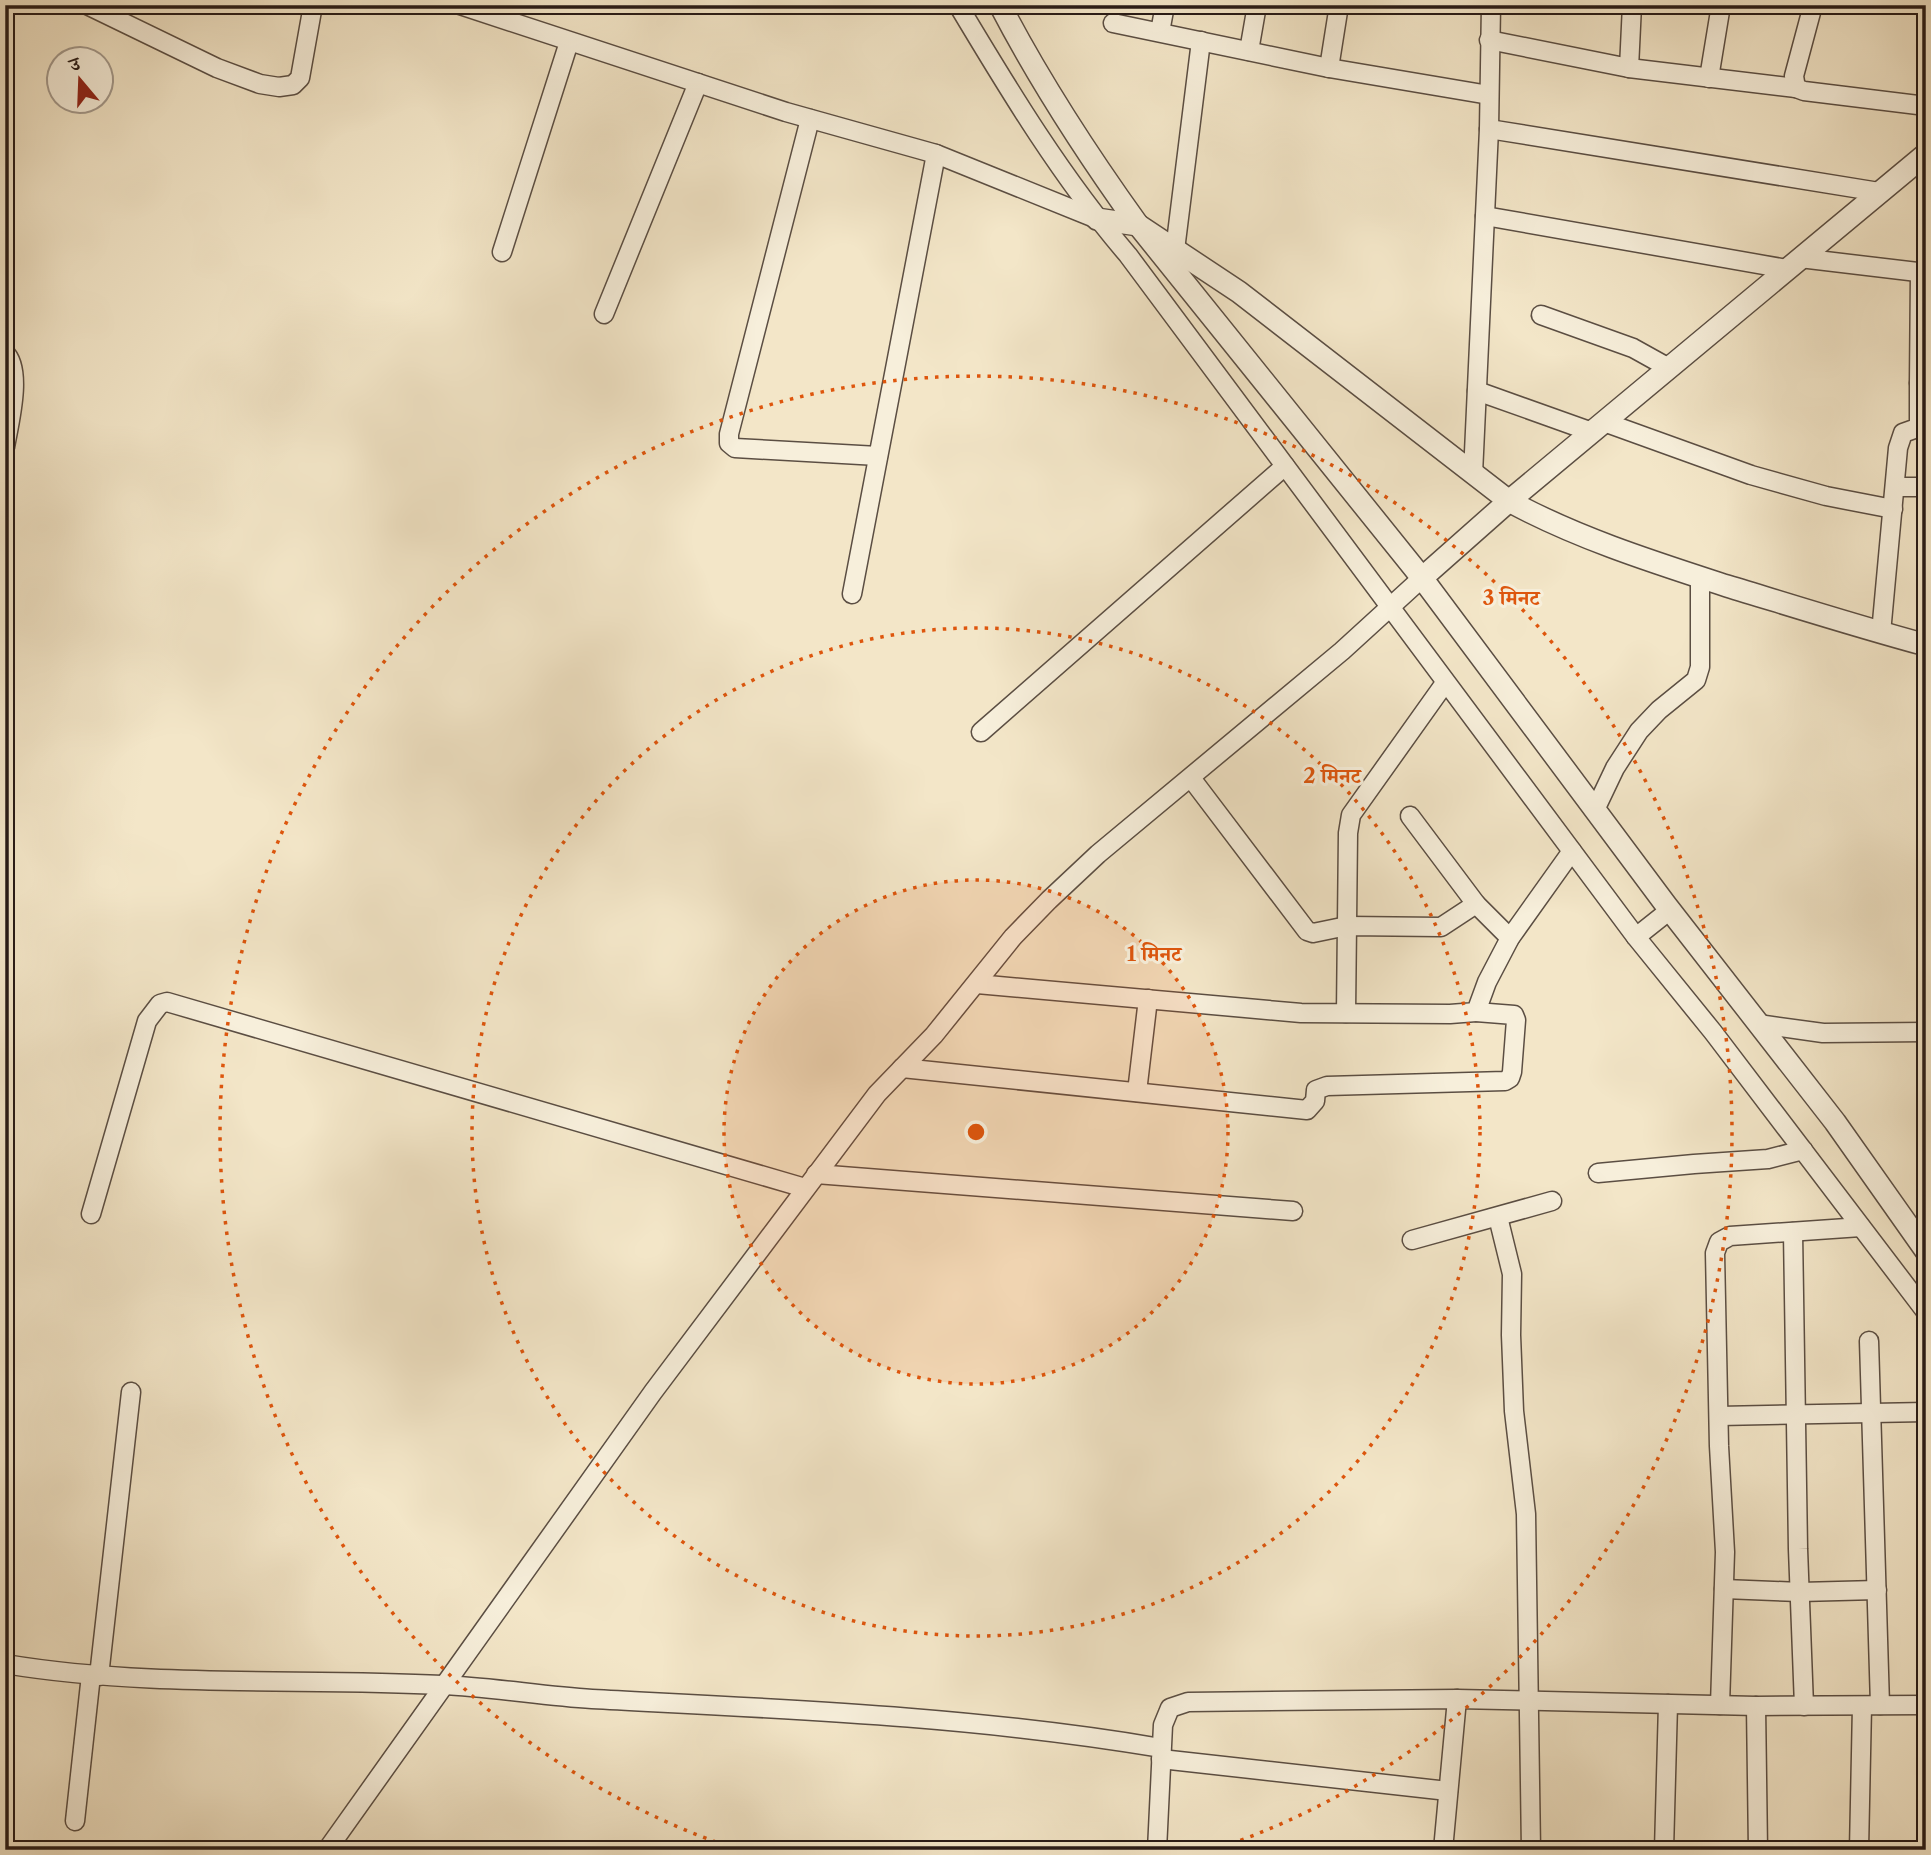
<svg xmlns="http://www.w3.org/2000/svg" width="1931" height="1855" font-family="'Libre Caslon Text','Noto Serif Devanagari',serif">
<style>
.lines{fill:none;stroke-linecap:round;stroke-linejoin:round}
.minor-casing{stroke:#5b4e43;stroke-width:21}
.tertiary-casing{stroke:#5b4e43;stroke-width:24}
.minor{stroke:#f7efdb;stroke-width:18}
.tertiary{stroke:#f7efdb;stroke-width:21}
.ring{fill:none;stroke:#de560d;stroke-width:3.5;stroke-dasharray:3.5 7}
.centre{fill:#de560d;stroke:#f7efdb;stroke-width:3.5}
.ring-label{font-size:21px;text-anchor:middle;font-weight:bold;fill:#de560d;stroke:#f7efdb;stroke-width:6;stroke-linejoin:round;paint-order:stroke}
</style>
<rect width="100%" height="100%" fill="#f3e6c8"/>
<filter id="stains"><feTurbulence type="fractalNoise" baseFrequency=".00286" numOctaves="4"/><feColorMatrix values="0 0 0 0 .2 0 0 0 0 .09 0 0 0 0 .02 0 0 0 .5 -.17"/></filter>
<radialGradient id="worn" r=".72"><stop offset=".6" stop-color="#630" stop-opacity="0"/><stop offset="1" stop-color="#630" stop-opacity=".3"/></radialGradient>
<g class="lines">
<defs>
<g id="minor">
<polyline points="87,5 217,68 260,84 279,87 293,85 300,78 313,5"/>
<polyline points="460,5 786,112 936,154 1097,219"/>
<path d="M958,5C1010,92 1062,178 1128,255L1636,937L1713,1032L1926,1312"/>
<polyline points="1813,5 1794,76 1796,88 1804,91 1926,106"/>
<polyline points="5,10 6,5"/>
<polyline points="1113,23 1329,68 1489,95"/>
<polyline points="1160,32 1165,5"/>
<polyline points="1489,40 1629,68 1632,5"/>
<polyline points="1249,51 1257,5"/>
<polyline points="1329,68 1339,5"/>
<polyline points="1629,68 1796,88"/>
<polyline points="1709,78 1721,5"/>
<polyline points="810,119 729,434 729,443 735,448 878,456"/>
<polyline points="1489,129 1879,192"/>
<polyline points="1485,216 1787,269"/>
<polyline points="1175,250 1201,41"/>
<polyline points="502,252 569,42"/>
<polyline points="1800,258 1926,273"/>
<polyline points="1920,272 1919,383 1926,384"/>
<polyline points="604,314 698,83"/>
<polyline points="1541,315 1633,348 1669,368"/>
<path d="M5,353C23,370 9,424 5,447"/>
<polyline points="1477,391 1592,432"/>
<polyline points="1604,422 1751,475 1826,496 1893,509"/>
<polyline points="1473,474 1489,129 1491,5"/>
<polyline points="1895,487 1926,487"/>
<polyline points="852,594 936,154"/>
<polyline points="1881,633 1898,448 1903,433 1917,428 1919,425 1919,383"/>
<polyline points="981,732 1285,466"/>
<polyline points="1191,778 1307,931 1313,933 1347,926 1441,927 1476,904 1510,938"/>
<polyline points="1595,810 1615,768 1639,731 1659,710 1696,680 1700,667 1700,577"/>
<polyline points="1410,816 1476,904"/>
<polyline points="1636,937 1670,910"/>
<polyline points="977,984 1301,1013 1450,1014 1476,1012 1487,982 1510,938 1572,851"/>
<polyline points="1346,1013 1348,833 1351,815 1445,683"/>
<polyline points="1758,1024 1823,1033 1926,1032"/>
<polyline points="902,1068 1307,1110 1315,1101 1316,1090 1327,1086 1505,1081 1510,1078 1512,1072 1516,1020 1514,1015 1476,1012"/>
<polyline points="1137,1092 1148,999"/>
<polyline points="1598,1173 1694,1164 1768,1159 1803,1150"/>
<polyline points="816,1174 1293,1211"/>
<polyline points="91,1214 147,1021 160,1004 167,1002 805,1188"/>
<polyline points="1498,1217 1512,1274 1511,1335 1514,1411 1526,1514 1531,1850"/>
<polyline points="1793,1232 1798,1549 1804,1706"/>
<polyline points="1412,1240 1552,1201"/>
<polyline points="1869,1341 1880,1705"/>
<polyline points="1719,1416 1926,1412"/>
<polyline points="1724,1589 1800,1592 1877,1590"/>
<path d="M5,1664C150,1688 296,1678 442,1685C492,1687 542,1696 592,1699C782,1709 973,1716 1161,1748"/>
<polyline points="99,1676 131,1392"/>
<polyline points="1720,1705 1725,1552 1719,1446 1715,1253 1719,1242 1730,1236 1861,1227"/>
<polyline points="1756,1706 1758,1850"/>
<polyline points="1161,1759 1448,1791"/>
<polyline points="75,1821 91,1675"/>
<polyline points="327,1850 653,1392 877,1094 934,1035 1013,937 1049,900 1098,854 1342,651 1422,578"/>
<polyline points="1157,1850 1163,1725 1170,1708 1188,1702 1457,1699 1756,1706 1926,1705"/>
<polyline points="1443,1850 1457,1699"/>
<polyline points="1664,1850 1668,1704"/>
<polyline points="1859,1850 1862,1706"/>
</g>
<g id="tertiary">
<path d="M1000,5C1040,82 1087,154 1138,225L1422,578L1666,905L1835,1122L1926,1251"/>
<path d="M1097,219L1138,225L1239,292L1509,501C1577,538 1653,562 1727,586C1793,606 1859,627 1926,645"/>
<polyline points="1422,578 1509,501 1926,154"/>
</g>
</defs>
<use href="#minor" class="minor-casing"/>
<use href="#tertiary" class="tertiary-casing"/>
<use href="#minor" class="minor"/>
<use href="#tertiary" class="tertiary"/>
</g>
<circle cx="976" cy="1132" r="252" fill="#de560d" fill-opacity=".12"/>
<g class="ring">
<circle cx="976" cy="1132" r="252"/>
<circle cx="976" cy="1132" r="504"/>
<path d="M736 1849A756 756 0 1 1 1216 1849"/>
</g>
<circle cx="976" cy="1132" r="10" class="centre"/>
<g class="ring-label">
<text x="1511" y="605">3 मिनट</text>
<text x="1332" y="783">2 मिनट</text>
<text x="1154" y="961">1 मिनट</text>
</g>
<rect width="1931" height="1855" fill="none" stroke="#f3e6c8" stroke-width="28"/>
<rect x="7" y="7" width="1917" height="1841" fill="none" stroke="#281b17" stroke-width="3.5"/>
<rect x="14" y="14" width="1903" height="1827" fill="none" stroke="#281b17" stroke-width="2"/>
<g transform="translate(80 80) rotate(341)"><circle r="33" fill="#f7efdb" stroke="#a49a8d" stroke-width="2"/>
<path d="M0-5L12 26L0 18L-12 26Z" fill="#8f2418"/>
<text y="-10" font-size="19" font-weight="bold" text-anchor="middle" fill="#281b17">उ</text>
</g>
<rect width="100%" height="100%" filter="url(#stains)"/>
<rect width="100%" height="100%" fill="url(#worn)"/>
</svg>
